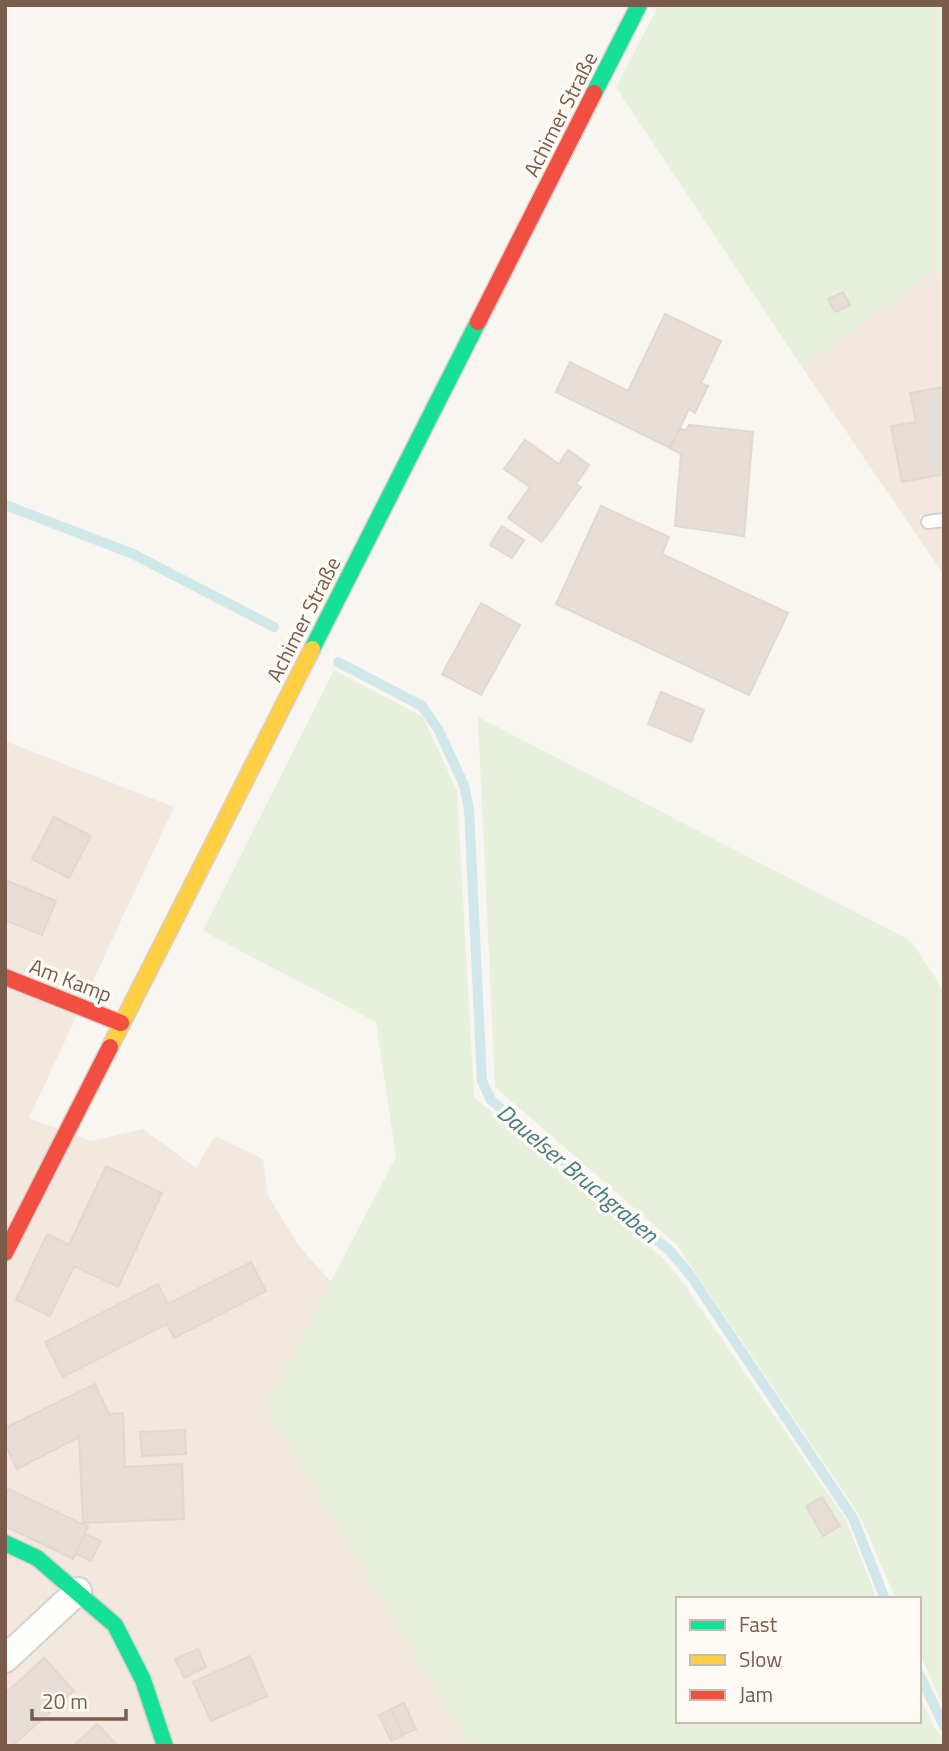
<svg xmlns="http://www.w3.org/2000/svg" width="949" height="1751" font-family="'Titillium Web',sans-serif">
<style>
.residential{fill:#f2e8de}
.green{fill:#e7f0db}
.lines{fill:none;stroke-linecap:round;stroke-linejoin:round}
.stream{stroke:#d0e8ea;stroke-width:10}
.building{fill:#e6ded7;stroke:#e2d8d2;stroke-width:2}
.lane-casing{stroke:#d7d1cb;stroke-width:16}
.street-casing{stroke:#d7d1cb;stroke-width:30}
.fast-casing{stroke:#d9d2cb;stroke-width:19}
.slow-casing{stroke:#d9d2cb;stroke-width:19}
.jam-casing{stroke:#d9d2cb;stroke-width:19}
.lane{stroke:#fefefd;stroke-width:12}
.street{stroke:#fefefd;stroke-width:26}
.fast{stroke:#16e098;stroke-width:16}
.slow{stroke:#ffcf43;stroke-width:16}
.jam{stroke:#f24e42;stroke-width:16}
.labels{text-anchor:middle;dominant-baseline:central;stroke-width:7;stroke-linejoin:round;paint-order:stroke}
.street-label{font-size:21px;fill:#7a5c4d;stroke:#fffaf3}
.water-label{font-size:23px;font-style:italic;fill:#437c86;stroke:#fffaf3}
</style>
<rect width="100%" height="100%" fill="#f9f5f0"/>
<g class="residential">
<polygon points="935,269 944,281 944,575 802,367"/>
<polygon points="5,741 174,807 29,1118 91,1141 143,1129 196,1168 215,1136 263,1159 268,1196 299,1246 331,1282 265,1407 469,1746 5,1746"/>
</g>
<g class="green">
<polygon points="659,5 944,5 944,281 935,270 802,367 616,87"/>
<polygon points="334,670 423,717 457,791 474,1097 664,1259 684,1284 846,1520 877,1599 678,1599 678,1721 919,1721 919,1694 934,1727 944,1741 944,1746 469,1746 265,1407 396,1157 376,1022 203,931"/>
<polygon points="478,717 911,941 944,991 944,1707 919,1652 919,1599 896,1599 860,1516 677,1245 495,1087"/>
</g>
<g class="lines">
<g class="stream">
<polyline points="5,505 131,553 274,627"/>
<polyline points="338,662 422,706 438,729 464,785 469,809 482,1081 491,1100 670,1251 691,1276 853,1518 885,1599"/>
<polyline points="919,1674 944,1726"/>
</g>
</g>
<g class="building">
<polygon points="843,292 850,305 835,312 828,299"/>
<polygon points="665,314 721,341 701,383 708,386 695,413 689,409 670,448 556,392 570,362 628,391"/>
<polygon points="944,387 944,474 902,482 891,426 916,422 910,393"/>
<polygon points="689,425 753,432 744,536 675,526 681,454 670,448 680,428 686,431"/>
<polygon points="525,440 559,464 568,450 589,465 576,484 581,487 542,542 508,518 530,487 504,469"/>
<polygon points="601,506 669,537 662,554 788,613 749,695 556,604"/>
<polygon points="502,526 524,540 512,558 490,545"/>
<polygon points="481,603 520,625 481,695 442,674"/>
<polygon points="661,692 704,710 691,742 648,724"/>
<polygon points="54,817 91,836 69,878 32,859"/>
<polygon points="8,881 56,901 42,935 5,920 5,889"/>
<polygon points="106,1166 162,1193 118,1287 74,1266 50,1316 16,1300 47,1234 69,1245"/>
<polygon points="251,1262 266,1291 174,1338 167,1324 63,1377 45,1342 158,1284 168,1304"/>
<polygon points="95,1384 109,1414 123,1413 125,1467 182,1464 184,1519 83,1523 79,1437 17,1469 5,1444 5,1428"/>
<polygon points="185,1430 186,1454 142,1456 140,1432"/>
<polygon points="9,1489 88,1527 73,1559 5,1526 5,1496"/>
<polygon points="822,1497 840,1526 823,1536 806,1506"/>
<polygon points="85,1534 101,1541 91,1561 76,1554"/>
<polygon points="198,1649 206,1667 184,1678 175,1659"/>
<polygon points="250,1656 267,1696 211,1721 193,1682"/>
<polygon points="44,1658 74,1691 12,1746 5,1746 5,1694"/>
<polygon points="404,1703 416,1729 403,1735 391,1709"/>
<polygon points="391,1709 403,1735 391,1741 379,1715"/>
<polygon points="97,1724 118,1746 73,1746"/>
</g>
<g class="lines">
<defs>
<polyline id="lane" points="928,522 944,520"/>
<polyline id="street" points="5,1659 78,1591"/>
<g id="fast">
<polyline points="594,93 639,5"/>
<polyline points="312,649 478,322"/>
<polyline points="5,1543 37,1558 115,1625 143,1680 165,1746"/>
</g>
<polyline id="slow" points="110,1047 312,649"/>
<g id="jam">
<polyline points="478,322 594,93"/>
<polyline points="5,977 121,1023"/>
<polyline points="5,1253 110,1047"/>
</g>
</defs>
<use href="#lane" class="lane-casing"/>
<use href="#street" class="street-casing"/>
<use href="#fast" class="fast-casing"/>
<use href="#slow" class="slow-casing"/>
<use href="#jam" class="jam-casing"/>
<use href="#lane" class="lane"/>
<use href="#street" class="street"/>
<use href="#fast" class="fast"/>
<use href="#slow" class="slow"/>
<use href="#jam" class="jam"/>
</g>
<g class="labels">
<g class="street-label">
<text transform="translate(560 114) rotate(-63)">Achimer Straße</text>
<text transform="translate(303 619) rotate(-63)">Achimer Straße</text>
<text transform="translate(71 980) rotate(21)">Am Kamp</text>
</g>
<g class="water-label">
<text transform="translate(578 1173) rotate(40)">Dauelser Bruchgraben</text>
</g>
</g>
<rect width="949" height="1751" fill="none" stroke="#7a5c4d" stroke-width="14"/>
<rect x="676" y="1597" width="245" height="126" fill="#fffaf3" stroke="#cabbb1" stroke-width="2"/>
<rect x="690" y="1620" width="35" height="10" fill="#16e098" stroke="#cabbb1" stroke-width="2"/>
<text x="739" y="1632" font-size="21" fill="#7a5c4d">Fast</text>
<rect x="690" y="1655" width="35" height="10" fill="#ffcf43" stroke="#cabbb1" stroke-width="2"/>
<text x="739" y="1667" font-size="21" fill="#7a5c4d">Slow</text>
<rect x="690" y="1690" width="35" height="10" fill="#f24e42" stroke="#cabbb1" stroke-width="2"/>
<text x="739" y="1702" font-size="21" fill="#7a5c4d">Jam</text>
<path d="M32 1709v10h94v-10" fill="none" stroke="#7a5c4d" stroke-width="3.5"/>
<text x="42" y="1709" font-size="21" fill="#7a5c4d" stroke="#fffaf3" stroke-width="5" paint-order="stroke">20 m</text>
</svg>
